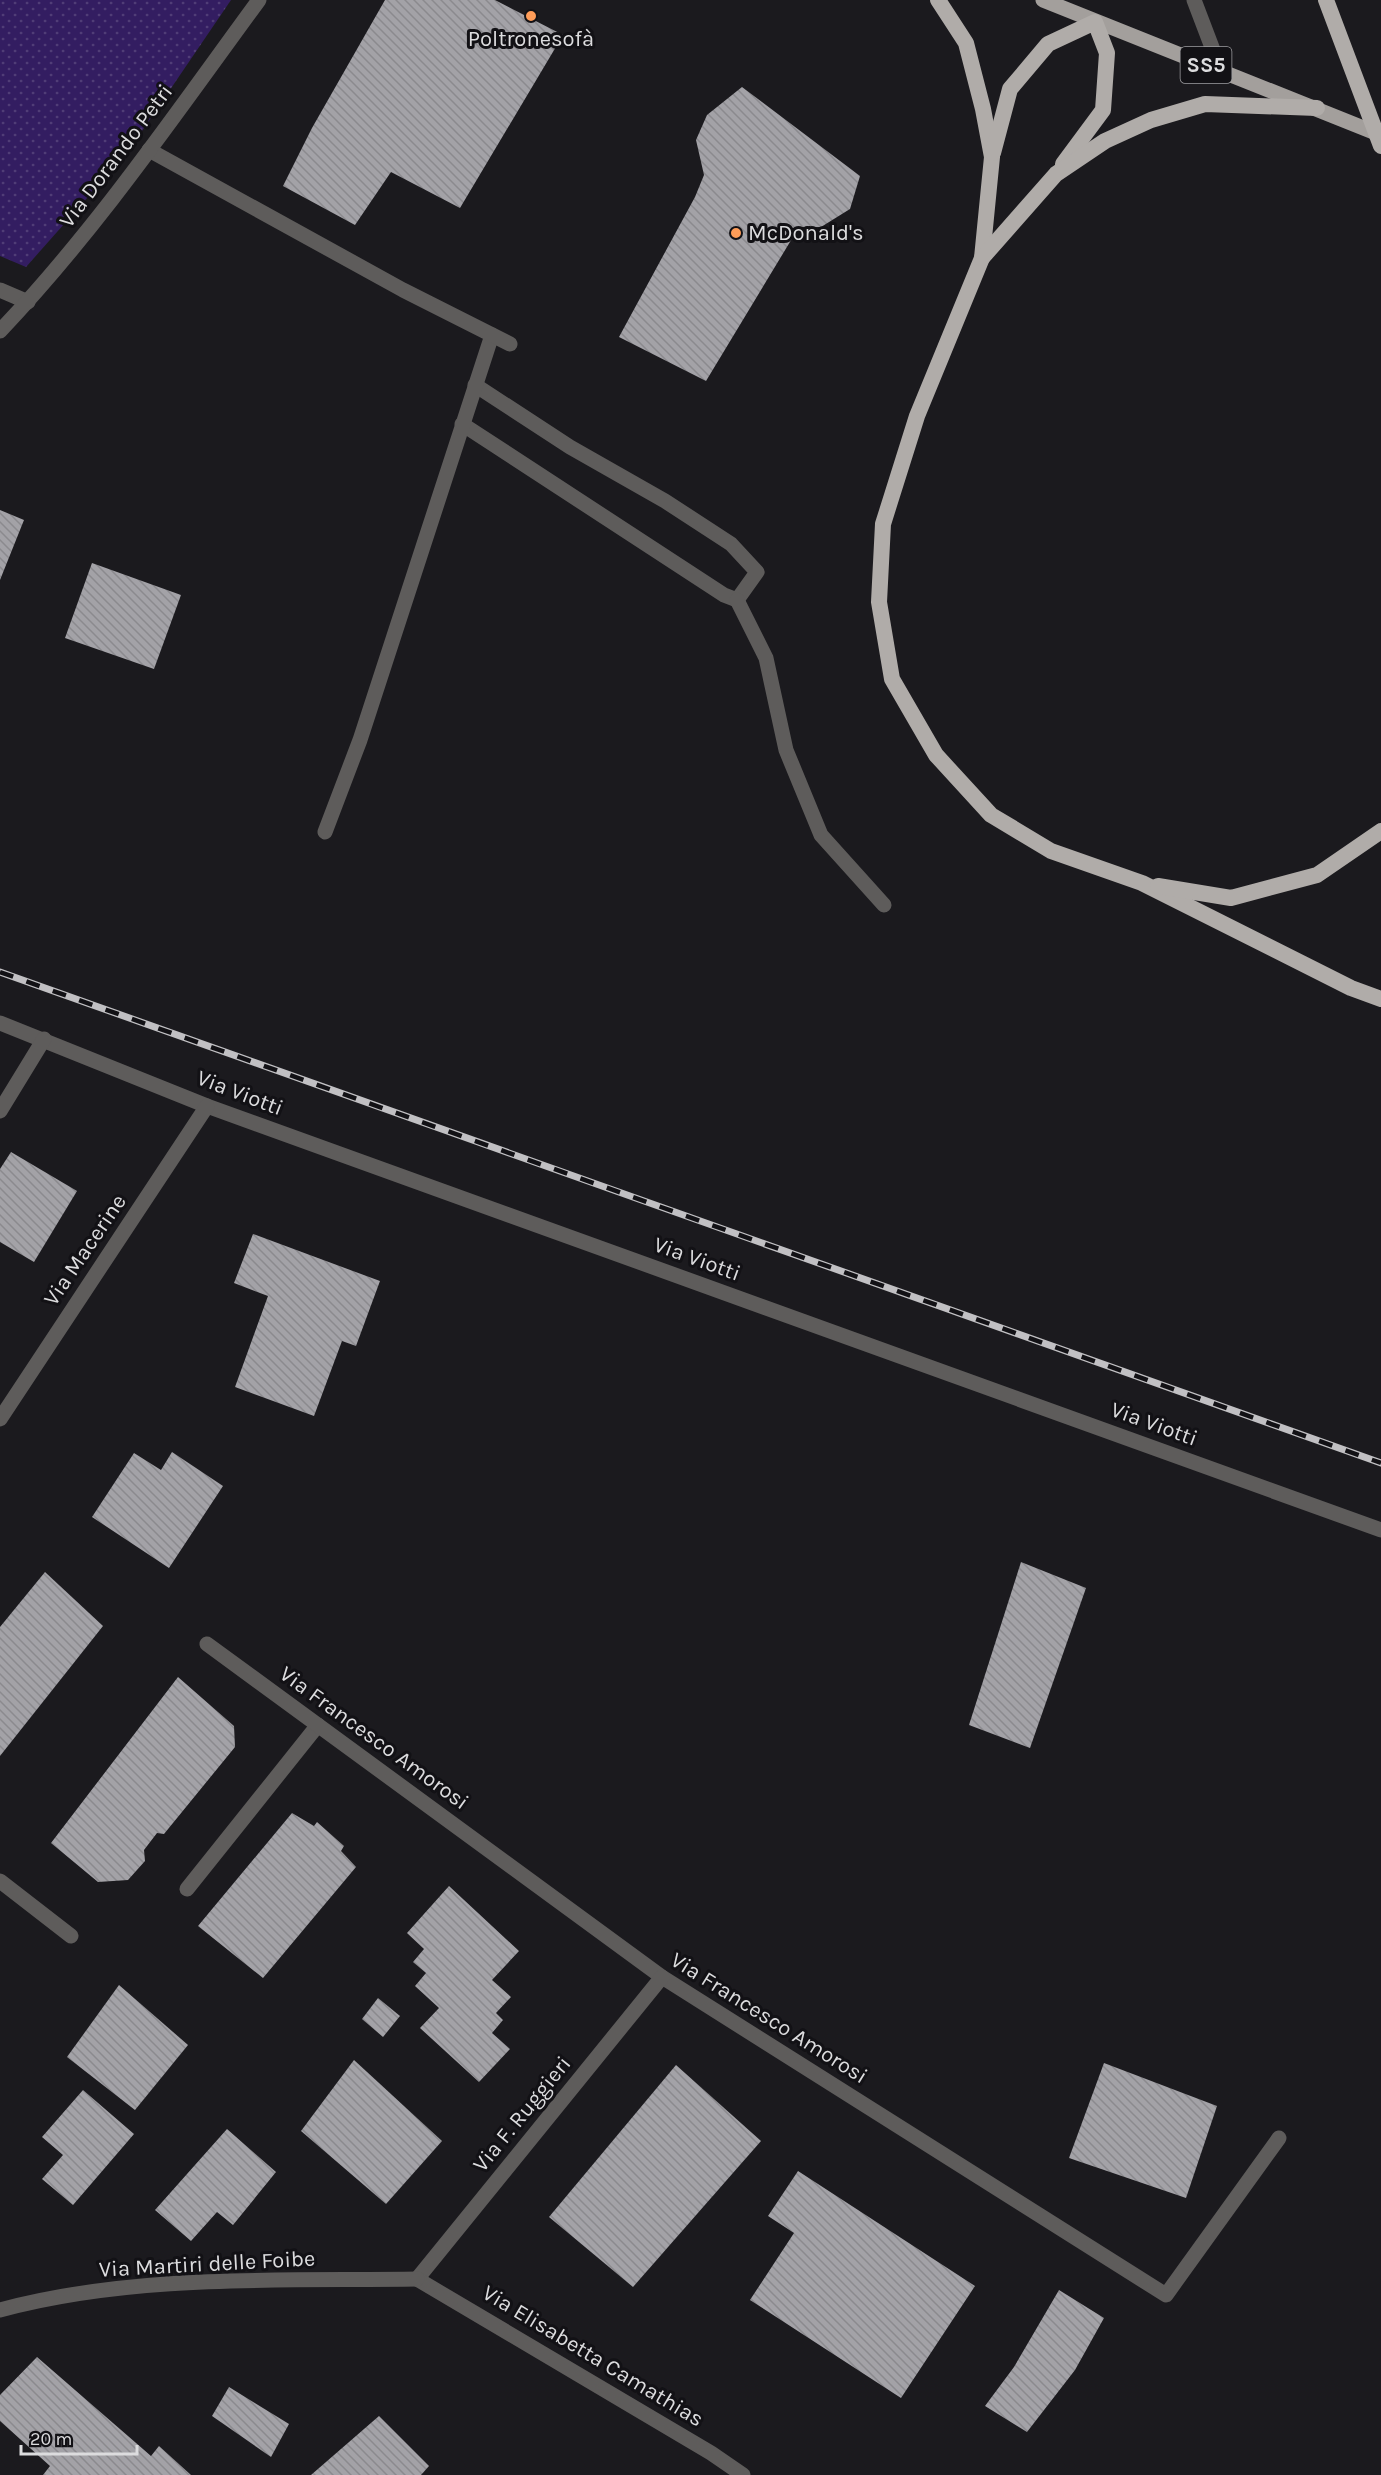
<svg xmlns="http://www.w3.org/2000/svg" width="1381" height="2475" font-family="Karla,sans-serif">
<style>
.grass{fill:url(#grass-dots)}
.building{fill:url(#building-back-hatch)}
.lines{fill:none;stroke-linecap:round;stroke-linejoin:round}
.service{stroke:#5e5c5b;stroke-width:15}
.minor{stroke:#5e5c5b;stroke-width:15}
.primary{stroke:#a39f9c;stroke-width:15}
.trunk{stroke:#b0aca9;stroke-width:16}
.rail-casing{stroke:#c1c0c3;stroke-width:7}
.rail{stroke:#121115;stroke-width:4.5;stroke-dasharray:14;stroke-linecap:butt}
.poi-dot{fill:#fe9c58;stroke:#121115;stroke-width:2}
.labels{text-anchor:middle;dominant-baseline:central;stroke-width:6;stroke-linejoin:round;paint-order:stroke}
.shield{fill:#121115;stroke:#9f9fa2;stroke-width:1.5}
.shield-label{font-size:21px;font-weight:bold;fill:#dcdcde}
.poi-label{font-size:22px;fill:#dcdcde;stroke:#121115}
.street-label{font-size:22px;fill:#dcdcde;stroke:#121115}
</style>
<defs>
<pattern id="grass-dots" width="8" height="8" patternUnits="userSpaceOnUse" patternTransform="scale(1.5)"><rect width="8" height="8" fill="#331d61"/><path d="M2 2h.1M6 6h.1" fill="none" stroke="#503d77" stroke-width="1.8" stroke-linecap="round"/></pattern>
<pattern id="building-back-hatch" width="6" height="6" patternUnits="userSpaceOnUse" patternTransform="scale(1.5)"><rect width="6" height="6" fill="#a3a2a7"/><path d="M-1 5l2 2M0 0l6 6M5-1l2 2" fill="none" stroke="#8b8a8e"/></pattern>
</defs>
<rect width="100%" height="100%" fill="#1b1a1e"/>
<polygon class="grass" points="0,0 231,0 127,153 26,267 0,256"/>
<g class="building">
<polygon points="385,0 495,0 563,35 460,208 391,172 355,225 283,186 312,128"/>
<polygon points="742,87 860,176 850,209 821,227 799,227 706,381 619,337 695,197 704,175 696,140 707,115"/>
<polygon points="0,510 24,520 0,580"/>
<polygon points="92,563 181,595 154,669 65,638"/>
<polygon points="11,1152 77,1191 34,1262 0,1242 0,1169"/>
<polygon points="253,1234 380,1281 356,1346 342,1341 314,1416 235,1387 268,1296 234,1283"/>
<polygon points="172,1452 223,1486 169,1568 92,1517 134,1453 161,1470"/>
<polygon points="1021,1562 1086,1588 1030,1748 969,1725"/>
<polygon points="45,1572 103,1626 0,1756 0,1627"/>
<polygon points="178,1677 234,1726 235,1747 164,1834 157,1833 144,1850 145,1861 128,1880 98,1882 51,1843"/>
<polygon points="292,1813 314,1826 317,1822 344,1846 341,1851 356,1867 263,1978 198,1926"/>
<polygon points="449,1886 519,1951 492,1980 511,1997 496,2013 503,2020 492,2033 510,2049 479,2082 420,2028 439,2008 415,1986 426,1973 413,1962 424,1949 407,1933"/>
<polygon points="119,1985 188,2045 135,2110 67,2057"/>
<polygon points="378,1998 400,2016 383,2037 362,2019"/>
<polygon points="354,2060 442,2141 386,2204 301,2131"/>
<polygon points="1104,2063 1217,2106 1186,2198 1069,2158"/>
<polygon points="676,2065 761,2141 633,2287 549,2217"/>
<polygon points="83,2090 134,2134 73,2205 42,2179 63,2155 42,2137"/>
<polygon points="227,2129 276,2172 233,2225 217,2212 191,2241 155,2210"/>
<polygon points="798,2171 975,2286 901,2398 750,2300 794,2233 768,2216"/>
<polygon points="1059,2290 1104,2318 1075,2370 1027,2432 985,2406 1014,2367"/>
<polygon points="37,2357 151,2456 159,2446 191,2475 43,2475 50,2466 0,2421 0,2395"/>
<polygon points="229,2387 289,2424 271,2457 212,2416"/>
<polygon points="379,2416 429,2466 421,2475 311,2475"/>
</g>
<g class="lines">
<g class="service">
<polyline points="1194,0 1221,71"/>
<polyline points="462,424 724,595 737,600 757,572 731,544 665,501 570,447 475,385"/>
<polyline points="737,600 766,658 786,750 821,835 884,905"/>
<polyline points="325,832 360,740 492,335"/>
<polyline points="0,1881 71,1936"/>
<polyline points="187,1889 318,1725"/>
</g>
<g class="minor">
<polyline points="149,150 403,290 510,344"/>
<polyline points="0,290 28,302"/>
<path d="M0,331C97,229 176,113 259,0"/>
<polyline points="0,1023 207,1106 1381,1530"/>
<polyline points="0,1111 44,1039"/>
<polyline points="0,1419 207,1106"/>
<polyline points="207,1644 662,1977 1166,2295 1279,2138"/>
<polyline points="417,2279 662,1977"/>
<polyline points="417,2279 711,2453 743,2475"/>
<path d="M0,2310C132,2274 281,2281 417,2279"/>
</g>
<polyline class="primary" points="1043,0 1381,135"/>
<g class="trunk">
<polyline points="938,0 966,43 983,109 992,157 982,258 917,416 883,524 879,602 892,679 936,755 991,815 1051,851 1142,883 1351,988 1381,999"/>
<polyline points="1326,0 1381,146"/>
<polyline points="993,153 1010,89 1048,44 1095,22 1107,53 1103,110 1063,164"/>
<polyline points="982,258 1056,174 1105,141 1151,120 1205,104 1317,108"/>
<polyline points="1158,886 1231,898 1317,875 1381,831"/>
</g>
<defs>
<polyline id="rail" points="0,972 1381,1463"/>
</defs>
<use href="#rail" class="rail-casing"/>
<use href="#rail" class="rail"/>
</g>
<g class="poi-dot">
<circle cx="531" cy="16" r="6"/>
<circle cx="736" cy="233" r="6"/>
</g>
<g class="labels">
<rect class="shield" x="1180.5" y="47" width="51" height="36" rx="4.5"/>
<g class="shield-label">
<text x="1206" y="65">SS5</text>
</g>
<g class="poi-label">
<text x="531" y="39">Poltronesofà</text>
<text x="748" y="233" text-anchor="start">McDonald's</text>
</g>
<g class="street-label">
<text transform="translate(116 156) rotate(-53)">Via Dorando Petri</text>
<text transform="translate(240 1093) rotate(21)">Via Viotti</text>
<text transform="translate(85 1250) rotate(-56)">Via Macerine</text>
<text transform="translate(697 1259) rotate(20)">Via Viotti</text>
<text transform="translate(1154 1424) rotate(20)">Via Viotti</text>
<text transform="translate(374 1738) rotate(36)">Via Francesco Amorosi</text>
<text transform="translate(769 2018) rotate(32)">Via Francesco Amorosi</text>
<text transform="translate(522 2114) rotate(-51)">Via F. Ruggieri</text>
<text transform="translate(207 2264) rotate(-3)">Via Martiri delle Foibe</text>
<text transform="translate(593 2356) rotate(31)">Via Elisabetta Camathias</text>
</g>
</g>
<path d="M21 2445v9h116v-9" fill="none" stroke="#dcdcde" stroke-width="3"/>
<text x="30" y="2445" font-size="18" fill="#dcdcde" stroke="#121115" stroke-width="4.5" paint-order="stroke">20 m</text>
</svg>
